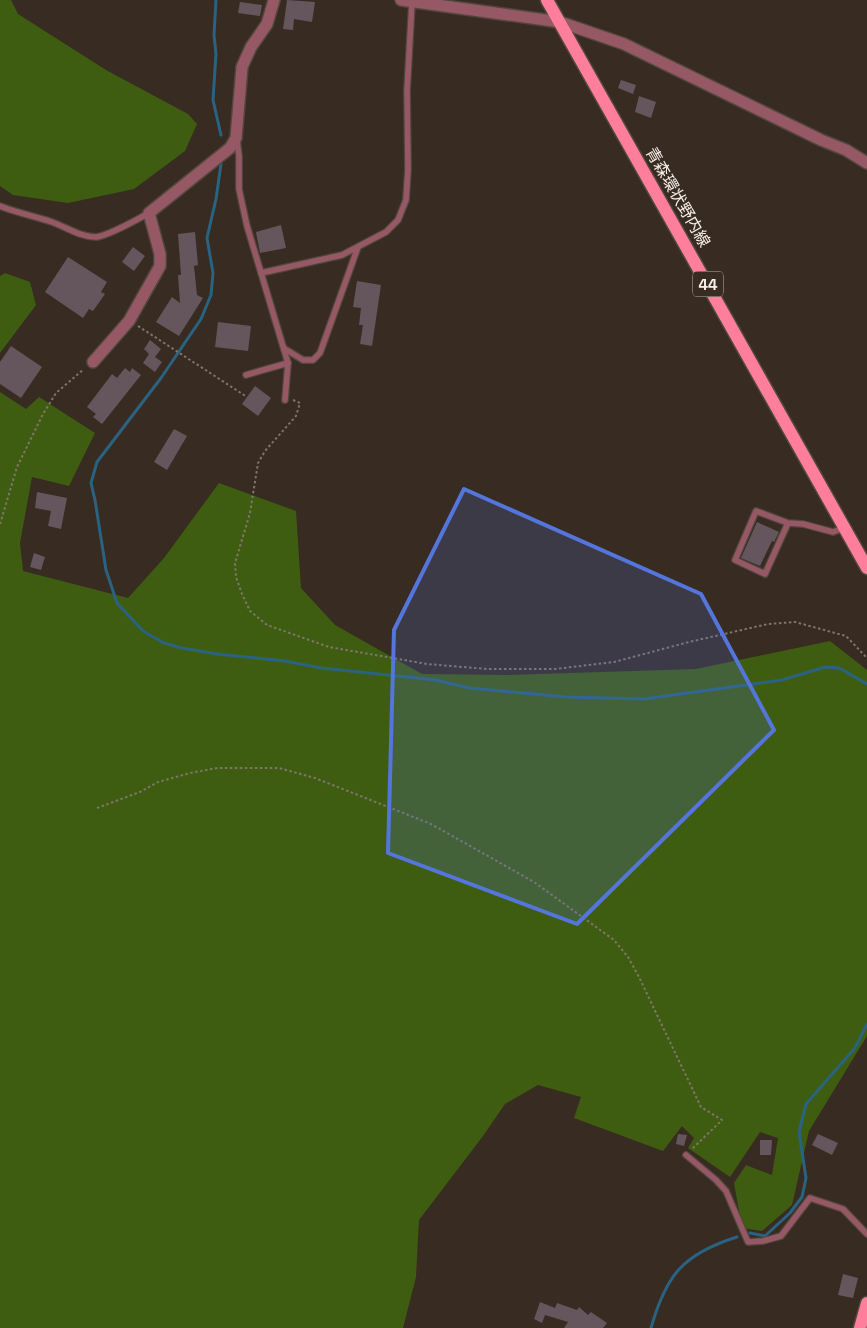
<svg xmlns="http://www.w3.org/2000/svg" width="867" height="1328" font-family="'Space Grotesk','Noto Sans JP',sans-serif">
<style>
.green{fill:#3f5d11}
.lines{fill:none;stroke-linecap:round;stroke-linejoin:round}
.stream{stroke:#2a6381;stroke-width:3}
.building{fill:#65565e}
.lane-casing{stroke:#52473e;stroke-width:8}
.street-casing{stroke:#52473e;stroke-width:14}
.primary-casing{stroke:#52473e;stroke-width:15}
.path{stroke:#7f756d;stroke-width:2;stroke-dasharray:2.5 2.5;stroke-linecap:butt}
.lane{stroke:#975865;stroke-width:5.5}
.street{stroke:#975865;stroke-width:11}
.primary{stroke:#ff7e9c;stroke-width:12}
.marked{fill:#5476dc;fill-opacity:0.2;stroke:#5476dc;stroke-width:4;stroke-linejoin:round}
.labels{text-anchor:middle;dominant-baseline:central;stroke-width:4;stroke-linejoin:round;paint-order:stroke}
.shield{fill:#372b22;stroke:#beb5ae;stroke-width:1}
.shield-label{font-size:15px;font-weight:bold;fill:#f8f0ea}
.street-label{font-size:16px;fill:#f8f0ea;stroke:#372b22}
</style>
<rect width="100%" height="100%" fill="#372b22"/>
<g class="green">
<polygon points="0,0 11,0 18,14 106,70 188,114 197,124 185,151 134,189 68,203 13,195 0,186"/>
<polygon points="5,273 30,282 36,305 0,353 0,276"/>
<polygon points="0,392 26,409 39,397 95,433 69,486 32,477 20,543 23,571 128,598 164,558 219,483 296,511 301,588 335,625 422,674 507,675 696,669 830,641 867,670 867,1036 809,1131 792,1205 762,1231 742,1228 734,1183 746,1165 772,1175 778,1138 760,1132 730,1177 688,1148 694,1138 682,1126 663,1151 574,1118 581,1097 538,1085 505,1104 483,1136 419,1220 416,1277 403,1328 0,1328"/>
</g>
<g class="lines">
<g class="stream">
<polyline points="216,0 214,35 216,54 213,100 221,135"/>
<polyline points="221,164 216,199 207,238 213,273 211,295 201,319 161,378 97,462 91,483 95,500 106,570 117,603 143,631 164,643 182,648 217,654 285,661 321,668 436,680 469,688 566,697 644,699 782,680 825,667 839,668 867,684"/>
<polyline points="750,1233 765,1236 790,1213 802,1197 806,1178 799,1132 806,1104 855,1048 867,1024"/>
<path d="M651,1328C666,1275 683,1254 737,1237"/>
</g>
</g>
<g class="building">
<polygon points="287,0 315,2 312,22 294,19 293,30 283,29"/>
<polygon points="240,2 262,5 260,16 238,13"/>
<polygon points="621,80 636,85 633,94 618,88"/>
<polygon points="639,96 656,102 651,118 635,112"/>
<polygon points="281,225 286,248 260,253 256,232"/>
<polygon points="195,232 198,265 194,266 197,295 203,298 179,336 156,322 172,297 180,303 178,275 181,275 178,234"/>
<polygon points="133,247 145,256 134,271 122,262"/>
<polygon points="68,257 107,282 101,292 105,294 93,311 89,309 83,318 45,292"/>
<polygon points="357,281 381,285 372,346 360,344 363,325 359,325 361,308 353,307"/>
<polygon points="218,322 251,326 248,351 215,347"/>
<polygon points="150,340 161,349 155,357 162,362 155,372 143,363 149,354 144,349"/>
<polygon points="11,346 42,367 21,398 0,384 0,362"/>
<polygon points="125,368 130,372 132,368 141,375 102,424 93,417 96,414 87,407 112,374 117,378"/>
<polygon points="255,386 271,398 258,416 242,404"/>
<polygon points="174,429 187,436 167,470 154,462"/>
<polygon points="37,492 67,498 61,529 48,526 51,511 35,508"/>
<polygon points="757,522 779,532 774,542 772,541 760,566 741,558"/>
<polygon points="34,553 45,557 41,570 30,567"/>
<polygon points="678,1134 687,1135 684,1146 676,1144"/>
<polygon points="818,1134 838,1143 832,1155 812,1145"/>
<polygon points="760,1140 772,1140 771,1155 760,1155"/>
<polygon points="843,1274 858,1278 853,1298 838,1295"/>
<polygon points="540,1302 555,1308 557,1303 577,1310 579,1307 588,1315 591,1312 607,1323 603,1328 564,1328 568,1322 545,1315 542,1323 534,1319"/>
</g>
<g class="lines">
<defs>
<g id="lane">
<polyline points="237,140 239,156 239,189 247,226 288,363 246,375"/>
<path d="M0,206C17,213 35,216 52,222C66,227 80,237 96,237C108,236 138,219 149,213"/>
<polyline points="261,273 342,255 386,232 398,220 406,200 408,169 407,91 412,2"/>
<polyline points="285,349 303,360 313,360 320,353 358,247"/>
<polyline points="285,400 288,363"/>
<polyline points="788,523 765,574 735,560 756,511 788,523 803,524 833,532 844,528"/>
<polyline points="686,1155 716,1180 726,1191 748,1242 763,1241 781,1236 810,1198 843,1209 867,1234"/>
</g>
<g id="street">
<polyline points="401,0 560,22 624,44 821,140 846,150 867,163"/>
<polyline points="93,362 129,321 160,266 160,254 149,213 230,148 236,138 242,67 251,47 267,24 274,0"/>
</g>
<g id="primary">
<polyline points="547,0 867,568"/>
<polyline points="860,1328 867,1303"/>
</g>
</defs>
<use href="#lane" class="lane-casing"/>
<use href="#street" class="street-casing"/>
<use href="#primary" class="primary-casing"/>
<g class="path">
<polyline points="138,326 247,397"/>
<polyline points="293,400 300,403 296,416 265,451 258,463 250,513 235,563 236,577 242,594 250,611 267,625 329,647 427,664 487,669 555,669 614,662 689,642 768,624 795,622 846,636 867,658"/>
<polyline points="0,524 17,467 43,414 56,393 84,369"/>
<polyline points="97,808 140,792 158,782 190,773 217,768 279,768 315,778 431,824 534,882 614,940 628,957 639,977 701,1107 722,1120 691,1150"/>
</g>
<use href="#lane" class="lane"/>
<use href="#street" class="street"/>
<use href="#primary" class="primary"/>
</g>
<path class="marked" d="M464,489L701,594L774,730L577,924L388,853L394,630Z"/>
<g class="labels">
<rect class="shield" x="693" y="271.5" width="30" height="25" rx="4"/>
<g class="shield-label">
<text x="708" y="284">44</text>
</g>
<g class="street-label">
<text transform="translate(678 197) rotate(60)">青森環状野内線</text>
</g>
</g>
</svg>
